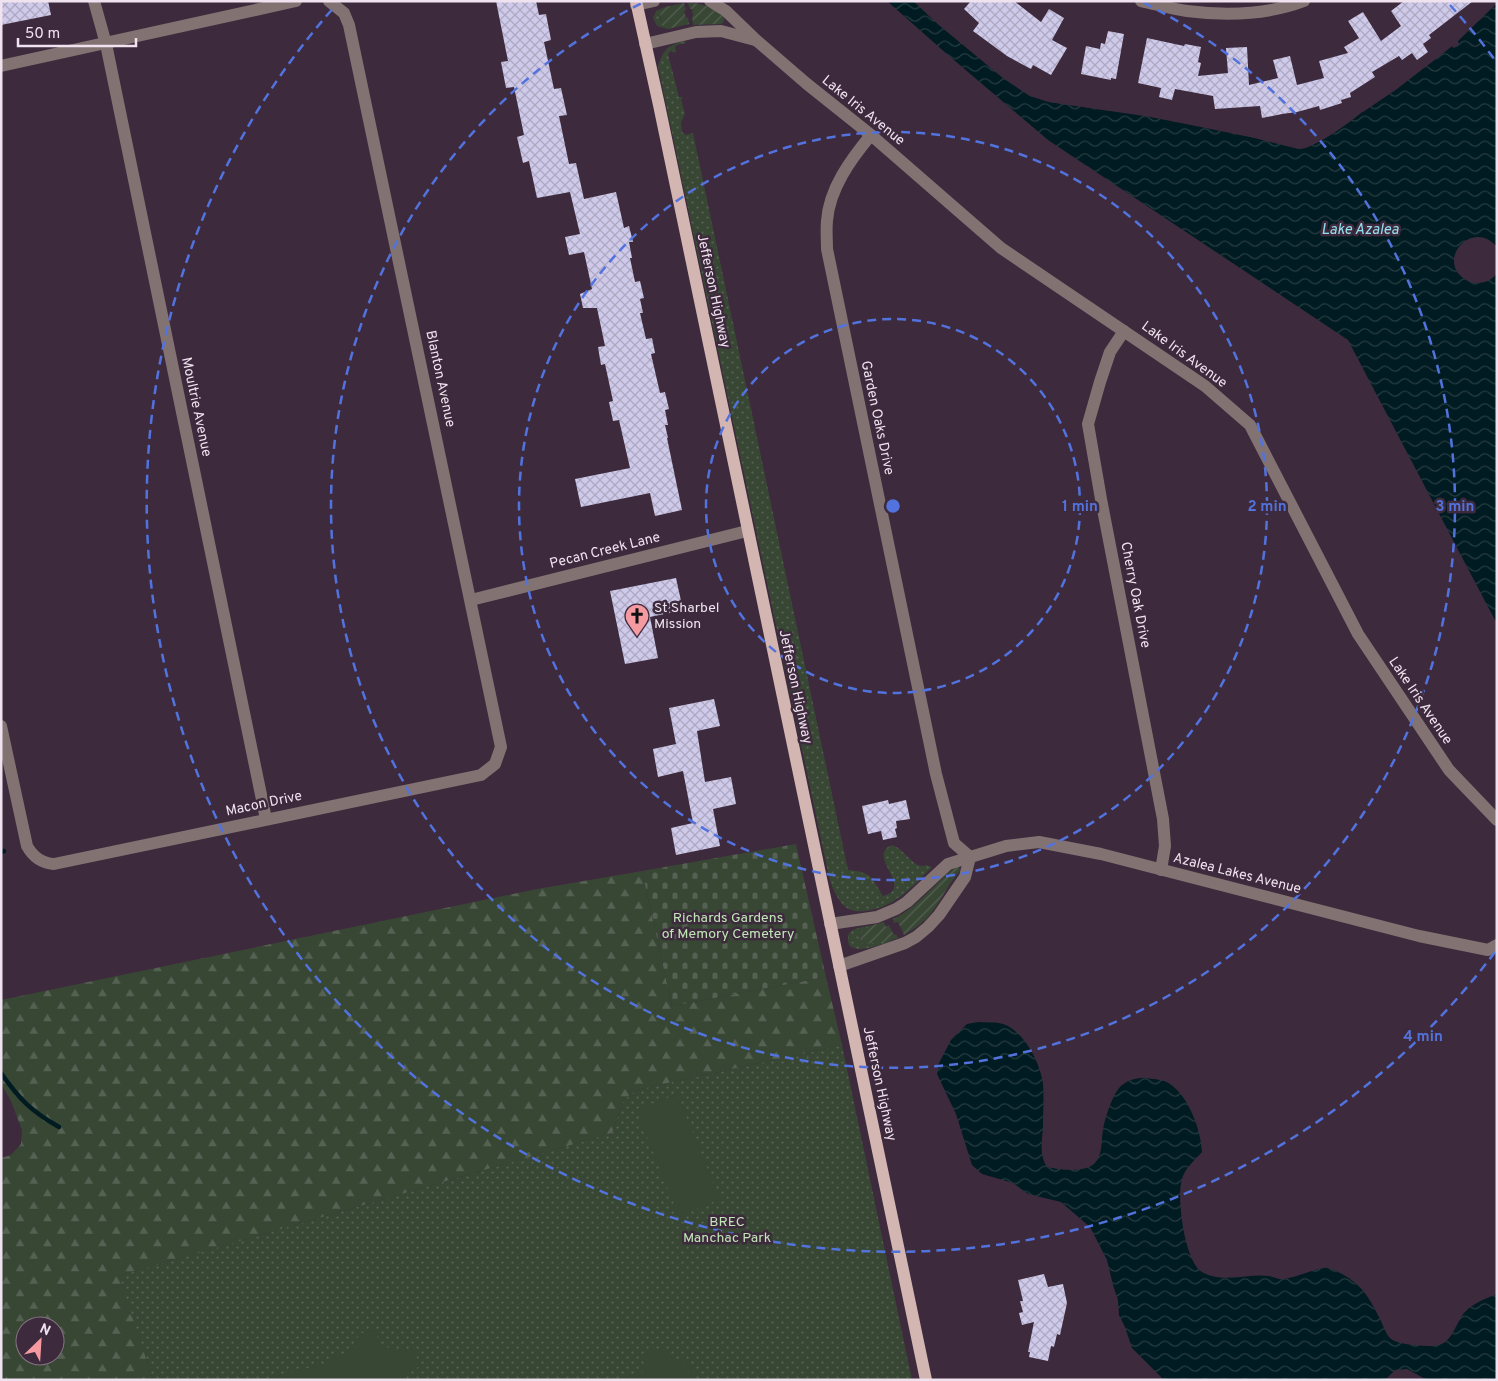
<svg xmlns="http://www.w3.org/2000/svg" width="1498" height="1381" font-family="Overpass,sans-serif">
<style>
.grass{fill:url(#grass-dots)}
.forest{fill:url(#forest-firs);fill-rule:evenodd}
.cemetery{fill:url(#cemetery-stones)}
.garden{fill:url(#garden-furrows)}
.pitch{fill:#384634}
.water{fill:url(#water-waves)}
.pier{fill:#3d2a3d}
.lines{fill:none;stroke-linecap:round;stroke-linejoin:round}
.stream{stroke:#001b21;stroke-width:4.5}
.building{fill:url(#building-cross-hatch)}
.minor{stroke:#827372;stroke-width:12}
.major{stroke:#d3b5b2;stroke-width:12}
.ring{fill:none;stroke:#5273de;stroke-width:2.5;stroke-dasharray:9 6}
.labels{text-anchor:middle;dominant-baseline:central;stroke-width:5;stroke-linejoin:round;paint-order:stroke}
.street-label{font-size:14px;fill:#f0e3ef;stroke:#3d2a3d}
.poi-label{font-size:14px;fill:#f0e3ef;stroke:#3d2a3d;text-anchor:start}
.park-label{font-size:14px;fill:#c0e6b5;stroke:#3d2a3d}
.water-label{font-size:15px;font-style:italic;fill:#95e0f0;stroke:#3d2a3d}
.centre{fill:#5273de;stroke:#3d2a3d;stroke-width:2.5}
.ring-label{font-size:15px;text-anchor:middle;font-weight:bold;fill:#5273de;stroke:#3d2a3d;stroke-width:5;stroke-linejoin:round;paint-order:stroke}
</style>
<defs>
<pattern id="grass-dots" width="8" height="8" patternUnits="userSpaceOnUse" patternTransform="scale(1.25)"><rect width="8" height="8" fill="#384634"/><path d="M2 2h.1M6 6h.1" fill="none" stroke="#556152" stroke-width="1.8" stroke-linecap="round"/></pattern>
<pattern id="forest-firs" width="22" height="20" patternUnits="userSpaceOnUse" patternTransform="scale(1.25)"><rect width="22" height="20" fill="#384634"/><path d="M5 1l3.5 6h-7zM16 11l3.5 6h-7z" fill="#556152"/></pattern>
<pattern id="cemetery-stones" width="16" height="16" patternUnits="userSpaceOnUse" patternTransform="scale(1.25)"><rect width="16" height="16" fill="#384634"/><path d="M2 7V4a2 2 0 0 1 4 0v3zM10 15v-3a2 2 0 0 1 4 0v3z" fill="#556152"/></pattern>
<pattern id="garden-furrows" width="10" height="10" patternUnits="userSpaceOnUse" patternTransform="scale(1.25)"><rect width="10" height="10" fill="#384634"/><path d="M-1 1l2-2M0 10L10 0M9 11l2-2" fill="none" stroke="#556152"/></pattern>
<pattern id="water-waves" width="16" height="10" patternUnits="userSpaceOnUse" patternTransform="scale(1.25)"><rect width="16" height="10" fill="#001b21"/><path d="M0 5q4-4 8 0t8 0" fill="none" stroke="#263c42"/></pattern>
<pattern id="building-cross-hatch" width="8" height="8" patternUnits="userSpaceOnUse" patternTransform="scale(1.25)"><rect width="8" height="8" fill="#cfcae9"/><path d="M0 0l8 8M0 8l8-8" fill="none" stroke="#ada8c1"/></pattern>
</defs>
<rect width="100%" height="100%" fill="#3d2a3d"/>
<g class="grass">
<polygon points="665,7 660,14 661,22 668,29 657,26 653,18 656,11"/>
<path d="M685,41L686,43L677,45L675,47L676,53L671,51L668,54L679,97H683L681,100L685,114L681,122L682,132L686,135L693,133L848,870C872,872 872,878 883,896C914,888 870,860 888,847C899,838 913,872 926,865L932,867C912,887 894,908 865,911C857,912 849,911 843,905C836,897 832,887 829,877L658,66C663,50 669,44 685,41Z"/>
<path d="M874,925C865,929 858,932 861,943L893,940C885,944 862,952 854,948C849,947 848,943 848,939C847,927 865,927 874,925Z"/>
<polygon points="842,1045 912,1380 153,1380 118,1276 612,1133 624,1100 636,1090"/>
</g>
<path class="forest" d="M642,871L672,1006L826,977L842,1045L636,1090L624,1100L612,1133L119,1276L153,1380H1V1158L11,1155L21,1144L22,1130L11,1101L1,1084V1000L537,889ZM25,1326H55V1356H25Z"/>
<polygon class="cemetery" points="796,844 826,977 672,1006 642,871"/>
<g class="garden">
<polygon points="684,3 686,10 684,11 686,18 688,17 689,24 668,29 662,25 660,14 665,7"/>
<path d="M688,3C703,2 713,9 725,17L723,23L720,24L693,25L692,16H693L692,9H690Z"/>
<path d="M955,867H959L960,870L959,872C948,884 942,899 932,912C925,922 914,929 904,935L898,922L894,923L893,919C918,907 934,884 955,867Z"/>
<path d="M884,922L886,927L889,925L894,935L896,934L898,938L888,941L864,944L861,943C857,928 872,925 884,922Z"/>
</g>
<g class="pitch">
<polygon points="677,1094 720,1199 679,1216 636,1110"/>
<polygon points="375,1330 380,1343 395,1352 412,1348 421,1366 409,1371 406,1376 407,1380 261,1380 332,1362 332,1358 357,1350 356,1338 359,1337 358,1334"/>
<path d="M664,1347C669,1362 676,1357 685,1363C691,1367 694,1373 697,1380H615L646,1371L642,1355Z"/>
</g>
<g class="water">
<path d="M887,1H913L939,25L1003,78L1030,96L1049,102L1151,117L1201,126L1255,138L1299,149C1320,146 1348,123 1365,110C1395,89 1424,69 1452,46L1454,48L1457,41L1497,3V247C1473,219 1438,257 1462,277C1467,281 1471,283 1477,283C1485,283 1492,280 1497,273V624L1348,340L1048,140L948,55Z"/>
<path d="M978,1022C988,1023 999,1021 1008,1026C1027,1037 1040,1063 1043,1084C1044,1098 1043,1113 1043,1127C1042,1141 1039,1155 1047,1167C1060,1170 1085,1173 1095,1163C1103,1154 1101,1141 1103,1130C1105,1118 1112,1096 1120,1087C1127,1080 1135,1078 1144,1078C1152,1079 1163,1079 1170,1084C1189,1097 1201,1130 1202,1152C1195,1160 1185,1168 1182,1179C1176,1197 1185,1263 1202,1272C1222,1284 1248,1273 1269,1276C1275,1277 1279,1280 1284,1279C1298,1277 1310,1270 1324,1268C1328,1267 1334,1270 1338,1272C1361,1283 1369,1297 1380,1319C1383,1325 1386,1335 1391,1339C1399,1345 1422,1346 1432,1346C1452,1346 1454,1326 1464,1313C1473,1303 1485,1299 1497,1294V1380H1427L1407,1369L1395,1370L1385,1380H1164L1132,1348L1125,1327L1119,1315L1118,1300L1113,1285L1107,1260L1090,1227L1061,1202L1028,1194L1013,1183L982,1174L972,1165L956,1114L937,1074L939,1063L951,1040L967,1024Z"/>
</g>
<g class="pier">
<polygon points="1497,1 1497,3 1458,41 1459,44 1454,48 1452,46 1397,89 1363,112 1362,110 1451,44 1454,45 1456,43 1456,39"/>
<polygon points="928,13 1007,78 1031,93 1056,101 1111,109 1111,111 1049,102 1030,96 1003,78 939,25 927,14"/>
<polygon points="1152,114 1256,136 1300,147 1305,146 1314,141 1314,144 1306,148 1299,149 1255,138 1151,117"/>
</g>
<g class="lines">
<g class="stream">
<polyline points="1,852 4,851"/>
<path d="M1,1073C20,1100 31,1111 59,1127"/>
</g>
</g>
<g class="building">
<polygon points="1,1 48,1 51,15 1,25"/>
<polygon points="496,1 536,1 539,15 546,14 551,40 544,42 554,89 561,88 567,115 559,116 569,164 576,163 584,199 616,192 624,228 629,226 633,242 629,242 632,258 630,258 635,282 640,281 644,298 640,299 643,313 640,313 646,339 652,338 655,353 651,354 660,393 665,392 669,409 665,410 668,425 665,425 668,438 667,438 682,510 655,516 650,493 581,507 575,479 630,468 619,420 613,421 609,402 613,401 605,364 601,365 598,347 605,346 597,308 583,308 580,294 592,289 584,252 569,255 565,237 580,234 570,192 537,198 529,161 523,163 517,137 524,135 514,87 506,88 501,62 508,61"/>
<polygon points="971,1 1014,1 1041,22 1049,9 1064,18 1052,40 1067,48 1051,75 1033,65 1031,69 1007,56 973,31 979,23 964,9"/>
<polygon points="1404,1 1473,1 1429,35 1431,38 1423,44 1428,52 1417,60 1412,53 1402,60 1399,56 1372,72 1375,77 1350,93 1351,97 1341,100 1342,103 1320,110 1319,106 1297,112 1282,114 1262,118 1260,106 1215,109 1213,96 1175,89 1172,100 1159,97 1161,88 1138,83 1147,38 1184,46 1185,44 1201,47 1198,62 1201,63 1198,76 1228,73 1226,48 1247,47 1249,85 1278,78 1273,60 1290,56 1297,85 1324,78 1319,61 1348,53 1344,47 1359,38 1348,21 1363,12 1381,41 1401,26 1391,11"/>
<polygon points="1108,31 1124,34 1116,79 1111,78 1111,80 1081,74 1086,46 1100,49 1101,43 1105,44"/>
<polygon points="676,578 683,610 650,617 658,658 625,664 610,591"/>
<polygon points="714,699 720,726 697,731 705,782 731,777 736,804 713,809 720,846 676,855 671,828 693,823 683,771 658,777 653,749 676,744 669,708"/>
<polygon points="888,800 889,804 906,800 910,819 896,821 897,828 895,829 897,837 883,840 881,831 868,834 862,806"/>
<polygon points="1044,1274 1048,1287 1063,1284 1067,1303 1060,1335 1057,1334 1054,1347 1051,1346 1048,1361 1029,1357 1030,1352 1028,1352 1034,1322 1022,1325 1019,1313 1023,1312 1020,1301 1023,1301 1018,1280"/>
</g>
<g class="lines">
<g class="minor">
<polyline points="94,1 106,44 266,819"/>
<polyline points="710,1 726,11 756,40 807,84 871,135 1001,248 1205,386 1250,425 1358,634 1449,770 1497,820"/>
<path d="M1141,1C1156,4 1171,9 1187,11C1226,16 1267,15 1304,1"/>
<polyline points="636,5 654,1"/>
<polyline points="645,44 696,32 721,31 755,40"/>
<polyline points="1,66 296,1"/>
<path d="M871,135C851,159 829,189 827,221C826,230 827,240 827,249L936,774L954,843L970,857"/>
<polyline points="1124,331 1110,352 1100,382 1088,424 1101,499 1163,819 1165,846 1161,870"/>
<polyline points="471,600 747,531"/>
<path d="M1,726L27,846C33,857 41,863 54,864L481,775L495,764L501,747L349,25L344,13L329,1"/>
<polyline points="830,924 877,917 896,909 907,902 948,864 1006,846 1039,842 1101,854 1419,936 1488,950 1497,945"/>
<polyline points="839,966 905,943 916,937 928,927 939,915 965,877 970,857"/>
</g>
<polyline class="major" points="636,1 659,105 926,1380"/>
</g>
<g class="ring">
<circle cx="893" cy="506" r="187"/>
<circle cx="893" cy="506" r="374"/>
<path d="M1144 3A562 562 0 1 1 642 3"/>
<path d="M1495 952A749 749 0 1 1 336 5M1450 5A749 749 0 0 1 1495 60"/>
</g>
<defs>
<symbol id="church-pin" viewBox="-11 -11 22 30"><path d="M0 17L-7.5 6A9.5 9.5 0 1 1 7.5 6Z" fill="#f49aa0" stroke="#3d2a3d"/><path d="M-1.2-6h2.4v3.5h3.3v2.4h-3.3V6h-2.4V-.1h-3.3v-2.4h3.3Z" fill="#111"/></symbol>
</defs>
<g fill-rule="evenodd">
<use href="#church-pin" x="623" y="602" width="28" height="38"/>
</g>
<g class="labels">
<g class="street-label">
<text transform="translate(863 111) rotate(39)">Lake Iris Avenue</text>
<text transform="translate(713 291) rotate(78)">Jefferson Highway</text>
<text transform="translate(1184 355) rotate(36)">Lake Iris Avenue</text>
<text transform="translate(440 379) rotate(78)">Blanton Avenue</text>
<text transform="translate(196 407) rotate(78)">Moultrie Avenue</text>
<text transform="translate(877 418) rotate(78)">Garden Oaks Drive</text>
<text transform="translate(605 551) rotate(-14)">Pecan Creek Lane</text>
<text transform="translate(1135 595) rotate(79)">Cherry Oak Drive</text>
<text transform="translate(795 687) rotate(78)">Jefferson Highway</text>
<text transform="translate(1420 701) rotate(56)">Lake Iris Avenue</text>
<text transform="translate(264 804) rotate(-12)">Macon Drive</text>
<text transform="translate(1237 874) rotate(14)">Azalea Lakes Avenue</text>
<text transform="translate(879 1084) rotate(78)">Jefferson Highway</text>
</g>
<g class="poi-label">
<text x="654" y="608">St Sharbel<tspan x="654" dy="16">Mission</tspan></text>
</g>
<g class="park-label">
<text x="728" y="918">Richards Gardens<tspan x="728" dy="16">of Memory Cemetery</tspan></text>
<text x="727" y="1222">BREC<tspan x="727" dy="16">Manchac Park</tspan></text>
</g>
<g class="water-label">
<text x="1360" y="230">Lake Azalea</text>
</g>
</g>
<circle cx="893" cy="506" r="8" class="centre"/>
<g class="ring-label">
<text x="1080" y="511">1 min</text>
<text x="1267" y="511">2 min</text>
<text x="1455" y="511">3 min</text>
<text x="1423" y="1041">4 min</text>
</g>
<rect width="1498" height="1381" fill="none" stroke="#f0e3ef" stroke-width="5"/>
<g transform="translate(40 1341) rotate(25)"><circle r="24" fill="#3d2a3d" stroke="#857484"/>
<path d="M0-4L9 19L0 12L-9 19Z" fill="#f49aa0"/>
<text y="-8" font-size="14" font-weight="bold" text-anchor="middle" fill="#f0e3ef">N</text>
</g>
<path d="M18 38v8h118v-8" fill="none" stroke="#f0e3ef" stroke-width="2.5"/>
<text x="25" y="38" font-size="15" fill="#f0e3ef" stroke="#3d2a3d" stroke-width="4" paint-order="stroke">50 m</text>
</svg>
